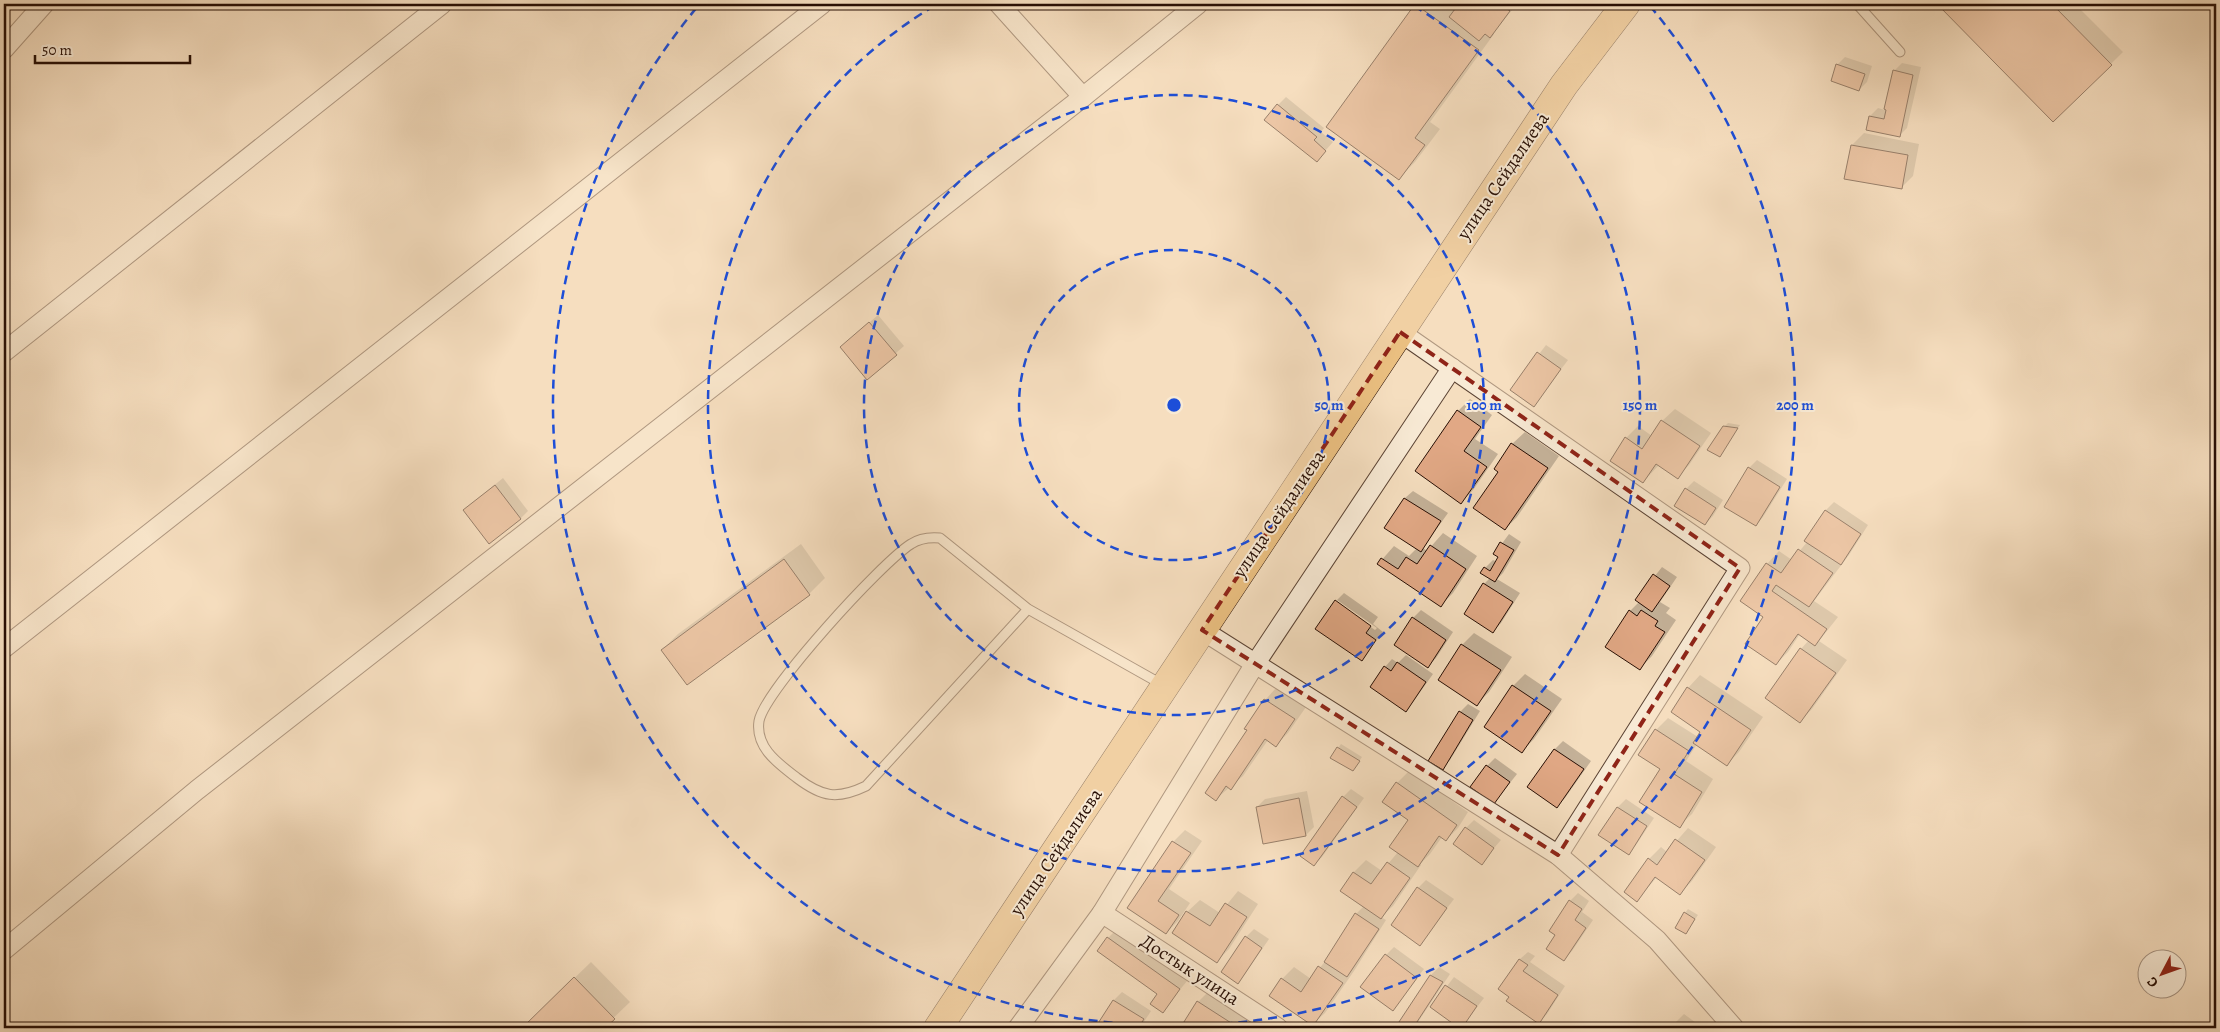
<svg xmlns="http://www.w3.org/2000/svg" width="2220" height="1032" font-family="Alegreya,serif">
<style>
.shadow{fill:#0003}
.building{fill:#e1a885;stroke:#270e04}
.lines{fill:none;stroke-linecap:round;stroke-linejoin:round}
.lane-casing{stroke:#5a4233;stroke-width:11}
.street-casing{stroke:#5a4233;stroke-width:21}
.primary-casing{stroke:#270e04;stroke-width:29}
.lane{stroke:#f8ead5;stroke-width:9}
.street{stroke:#f8ead5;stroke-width:19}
.primary{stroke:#eabf80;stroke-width:28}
.marked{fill:none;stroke:#8f2418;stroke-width:4;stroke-dasharray:10 6;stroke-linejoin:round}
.ring{fill:none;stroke:#1d4ed8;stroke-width:2.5;stroke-dasharray:9 6}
.labels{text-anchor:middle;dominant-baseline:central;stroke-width:4;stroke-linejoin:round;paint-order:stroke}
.street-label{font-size:19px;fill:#270e04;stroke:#f8ead5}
.centre{fill:#1d4ed8;stroke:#f8ead5;stroke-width:2.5}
.ring-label{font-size:15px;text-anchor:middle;font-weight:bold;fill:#1d4ed8;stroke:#f8ead5;stroke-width:4;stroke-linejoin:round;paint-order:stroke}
</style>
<rect width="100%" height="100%" fill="#f5debf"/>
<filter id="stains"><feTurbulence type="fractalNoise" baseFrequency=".004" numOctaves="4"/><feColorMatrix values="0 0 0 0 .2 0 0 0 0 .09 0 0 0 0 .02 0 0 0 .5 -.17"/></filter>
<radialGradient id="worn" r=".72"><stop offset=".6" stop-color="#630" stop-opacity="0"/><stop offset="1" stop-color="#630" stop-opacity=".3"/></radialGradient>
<g class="shadow">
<polygon points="1417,4 1517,4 1493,33 1494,34 1430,122 1440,129 1415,162 1399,178"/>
<polygon points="1938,4 2075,4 2123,52 2053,121"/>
<polygon points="1845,57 1872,66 1867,82 1859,90 1837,65"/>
<polygon points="1902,63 1921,67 1907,128 1899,136 1870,116 1878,108 1885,110 1894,71"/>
<polygon points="1286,97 1324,128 1321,132 1333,142 1317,160 1278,105"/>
<polygon points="1864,133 1919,144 1913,176 1901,188 1852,145"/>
<polygon points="878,315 904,346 867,378 841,347"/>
<polygon points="1546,345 1568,360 1534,405 1512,390"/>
<polygon points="1470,399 1492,415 1475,439 1498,454 1473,490 1461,502 1458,411"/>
<polygon points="1675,409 1711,433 1689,465 1677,477 1659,465 1643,482 1626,438 1638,426 1652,436 1662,421"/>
<polygon points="1728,423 1740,425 1720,456 1724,427"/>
<polygon points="1525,432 1559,456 1517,517 1505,529 1500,472 1495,468 1512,444"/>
<polygon points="1757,460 1787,479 1763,517 1756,525 1749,468"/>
<polygon points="503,478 528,511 520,519 464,510"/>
<polygon points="1694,481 1723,500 1713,516 1705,524 1686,489"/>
<polygon points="1413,491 1448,513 1423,548 1427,551 1443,533 1477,556 1453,593 1441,605 1379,563 1394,546 1409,556 1417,548 1405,498"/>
<polygon points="1834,502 1868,525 1849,555 1814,601 1838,617 1819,641 1847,660 1812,709 1800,721 1767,697 1801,649 1809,640 1800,634 1788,652 1776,664 1765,617 1742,601 1767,564 1779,551 1792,560 1808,541 1806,540 1826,510"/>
<polygon points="1509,534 1521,542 1503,573 1497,579 1520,593 1501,623 1493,631 1484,584 1490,578 1485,568 1493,560 1497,562 1500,557 1495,553"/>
<polygon points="801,544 825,578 809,594 687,684 662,650 678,634"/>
<polygon points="1662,567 1677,577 1660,602 1670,608 1666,613 1676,620 1652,656 1640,668 1607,647 1630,611 1639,602 1636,600"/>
<polygon points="1344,593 1378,617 1373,624 1383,632 1362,659 1335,602 1375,630 1377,628 1337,600"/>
<polygon points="1421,610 1453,632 1436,658 1428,666 1413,618"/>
<polygon points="1474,633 1512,657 1489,692 1477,704 1462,645"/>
<polygon points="1406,655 1433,674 1413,702 1405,710 1385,667 1392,659 1398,663"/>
<polygon points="1525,674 1562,699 1534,739 1522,751 1513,686"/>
<polygon points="1700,675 1763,717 1739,752 1727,764 1697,744 1686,761 1713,779 1692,814 1679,826 1662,768 1656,730 1668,718 1698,737 1702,731 1672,711 1688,688"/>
<polygon points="1277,687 1306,707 1288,733 1276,745 1268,740 1243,776 1216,799 1249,730 1246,728 1265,700"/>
<polygon points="1468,704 1480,711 1450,760 1442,768 1460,712"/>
<polygon points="1563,741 1591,761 1565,798 1557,806 1529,787 1555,749"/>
<polygon points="1341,744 1362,757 1353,770 1338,748"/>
<polygon points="1495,758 1517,774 1494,803 1487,766"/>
<polygon points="1409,771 1468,812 1458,828 1446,840 1442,837 1430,854 1420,864 1421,865 1393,906 1381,917 1386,920 1354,971 1325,1013 1312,1025 1282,979 1294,967 1311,979 1326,960 1356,914 1364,906 1342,890 1354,872 1366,860 1382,871 1398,852 1410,819 1397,783"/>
<polygon points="1351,789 1364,798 1322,857 1314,865 1343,797"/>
<polygon points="1307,791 1314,827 1306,835 1264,843 1257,807 1265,799"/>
<polygon points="1626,799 1654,818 1636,845 1628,853 1600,835 1618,807"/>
<polygon points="1474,820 1501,840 1481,863 1466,828"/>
<polygon points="1688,828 1716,847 1692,881 1680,893 1657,877 1637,900 1649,859 1661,847 1667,852"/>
<polygon points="1185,830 1202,841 1169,889 1190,903 1178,921 1166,933 1128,907 1173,842"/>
<polygon points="1426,880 1454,899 1420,944 1418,888"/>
<polygon points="1238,891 1258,904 1229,949 1217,961 1173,933 1187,912 1200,900 1220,913"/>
<polygon points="1578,893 1589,901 1582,912 1593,920 1572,951 1564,959 1557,935 1570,901"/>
<polygon points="1688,909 1698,915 1686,933 1685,913"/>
<polygon points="1254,929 1269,939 1245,974 1238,982 1222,972 1246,937"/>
<polygon points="1116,930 1187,981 1162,1012 1158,994 1108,938"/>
<polygon points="1394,947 1424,969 1392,1010 1386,955"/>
<polygon points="1528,952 1535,956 1530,962 1565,986 1547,1014 1539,1022 1500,989 1520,959"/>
<polygon points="591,962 630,1002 603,1028 523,1028"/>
<polygon points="1439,967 1450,974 1414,1028 1397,1028 1431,975"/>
<polygon points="1454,977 1484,998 1461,1028 1431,1007"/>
<polygon points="1210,990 1261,1022 1257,1028 1189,1028 1183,1025 1198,1002"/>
<polygon points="1122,992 1151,1011 1140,1028 1096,1028 1114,1000"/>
<polygon points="1684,1014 1703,1028 1677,1028 1673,1025"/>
</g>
<g class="building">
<polygon points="1415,4 1479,50 1415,138 1425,145 1399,180 1326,127"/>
<polygon points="1449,4 1500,4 1510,11 1490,38 1485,34 1479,41 1449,17 1455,9"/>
<polygon points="1937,4 2052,4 2112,65 2053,122"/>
<polygon points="1836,64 1865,74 1859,91 1831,81"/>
<polygon points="1893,70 1913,75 1900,137 1866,130 1869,116 1884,119 1886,110 1884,109"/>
<polygon points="1277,104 1317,137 1314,140 1326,151 1317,162 1264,120"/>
<polygon points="1851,145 1908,155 1902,189 1844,179"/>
<polygon points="869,322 897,355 867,380 840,347"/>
<polygon points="1537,352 1561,369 1534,407 1510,390"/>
<polygon points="1457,410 1481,427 1464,451 1487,467 1461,504 1415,471"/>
<polygon points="1661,420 1700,446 1678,479 1656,464 1643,483 1610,461 1625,437 1642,449"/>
<polygon points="1723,426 1738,428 1720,457 1707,450"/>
<polygon points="1511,443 1548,468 1505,530 1473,508 1498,472 1494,469"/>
<polygon points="1748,467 1780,487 1756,526 1724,507"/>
<polygon points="495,485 521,519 489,544 463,510"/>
<polygon points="1685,488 1716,508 1705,525 1674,506"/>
<polygon points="1404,498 1441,521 1421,552 1384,528"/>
<polygon points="1825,510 1861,534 1841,565 1804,541"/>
<polygon points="1500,542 1514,550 1495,582 1480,573 1484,567 1490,571 1498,557 1493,554"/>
<polygon points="1430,545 1466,569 1441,607 1377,564 1381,558 1398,569 1406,557 1417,564"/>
<polygon points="1798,549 1833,573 1809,607 1776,585 1772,591 1827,629 1815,646 1798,634 1776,665 1745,644 1763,617 1740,601 1766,563 1781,573"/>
<polygon points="784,559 810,595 687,685 661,650"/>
<polygon points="1653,574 1670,586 1652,612 1635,600"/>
<polygon points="1483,583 1513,602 1493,633 1464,614"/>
<polygon points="1335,600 1371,626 1366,633 1376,640 1362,661 1315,629"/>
<polygon points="1629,610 1637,616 1641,610 1658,621 1655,626 1665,632 1640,670 1605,647"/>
<polygon points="1412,617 1446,640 1428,668 1394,645"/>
<polygon points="1461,644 1501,670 1477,706 1438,680"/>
<polygon points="1800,648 1836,673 1800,723 1765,698"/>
<polygon points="1397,662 1426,682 1406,712 1370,687 1384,666 1391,671"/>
<polygon points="1512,685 1551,711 1522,753 1484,727"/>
<polygon points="1687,687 1751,730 1727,766 1693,743 1700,732 1671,712"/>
<polygon points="1264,699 1295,719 1276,747 1265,739 1231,790 1226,786 1216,801 1205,793 1247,730 1244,729"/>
<polygon points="1459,711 1473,720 1443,770 1428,761"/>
<polygon points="1655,729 1689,751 1674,774 1702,792 1680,828 1639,802 1660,769 1638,755"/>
<polygon points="1337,747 1360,761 1353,771 1330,758"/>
<polygon points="1554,749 1584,769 1557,808 1527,787"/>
<polygon points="1486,765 1510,782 1494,804 1470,787"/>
<polygon points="1396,782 1457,825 1446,841 1439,836 1418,867 1389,847 1408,820 1382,802"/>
<polygon points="1342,796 1357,807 1314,866 1300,856"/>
<polygon points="1299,798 1306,836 1263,844 1256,807"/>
<polygon points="1617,807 1647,826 1629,855 1598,835"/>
<polygon points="1465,827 1494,848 1482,865 1453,844"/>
<polygon points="1675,839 1705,860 1680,895 1655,877 1637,902 1624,892 1648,858 1657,865"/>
<polygon points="1172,841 1191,853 1158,901 1179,915 1166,934 1127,908"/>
<polygon points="1387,862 1410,878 1381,919 1340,891 1353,872 1371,884"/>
<polygon points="1417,887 1447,908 1420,946 1391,925"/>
<polygon points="1569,900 1582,909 1575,920 1586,928 1564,961 1546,949 1555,935 1549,931"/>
<polygon points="1225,903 1247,917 1217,963 1172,933 1186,911 1210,926"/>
<polygon points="1684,912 1695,919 1686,934 1675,928"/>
<polygon points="1355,913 1379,929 1347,977 1324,962"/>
<polygon points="1245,936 1262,948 1238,984 1221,972"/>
<polygon points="1107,937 1180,989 1163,1013 1150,1004 1157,994 1097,951"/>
<polygon points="1385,954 1417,978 1393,1011 1360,987"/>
<polygon points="1519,959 1528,965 1523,971 1558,995 1539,1024 1506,1001 1509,997 1498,989"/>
<polygon points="1318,966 1343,983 1313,1026 1269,996 1281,978 1301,992"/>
<polygon points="1430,975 1443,982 1413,1028 1395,1028"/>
<polygon points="574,977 615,1019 605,1028 522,1028"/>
<polygon points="1445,985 1477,1006 1462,1028 1459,1028 1430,1007"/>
<polygon points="1113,1000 1144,1019 1138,1028 1095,1028"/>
<polygon points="1197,1001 1239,1028 1186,1028 1182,1025"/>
</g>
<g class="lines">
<defs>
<g id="lane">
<polyline points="1857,4 1900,52"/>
<path d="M1028,609L866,786C837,800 822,797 797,778C779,764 755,748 759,721C765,690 882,562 911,544C920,538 929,537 940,538L1028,609L1163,685"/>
</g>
<g id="street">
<polyline points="999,4 1083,97"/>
<polyline points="4,49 44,4"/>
<polyline points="1400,332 1740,568 1558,855"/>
<polyline points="4,352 442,4"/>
<polyline points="1202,630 1558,855 1657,940 1734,1028"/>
<polyline points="4,648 822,4"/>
<polyline points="1102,913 1278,1028"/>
<polyline points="4,950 197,790 1083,97 1198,4"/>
<polyline points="1018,1028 1102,913 1255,664 1452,368"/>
</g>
<polyline id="primary" points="938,1028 1564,85 1626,4"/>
</defs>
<use href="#lane" class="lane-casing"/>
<use href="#street" class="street-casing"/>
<use href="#primary" class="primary-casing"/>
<use href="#lane" class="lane"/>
<use href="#street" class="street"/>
<use href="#primary" class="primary"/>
</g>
<path d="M0 0H2220V1032H0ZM1400,332L1740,568L1558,855L1202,630Z" fill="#f5debf" fill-opacity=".55" fill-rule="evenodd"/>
<path class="marked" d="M1400,332L1740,568L1558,855L1202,630Z"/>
<g class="ring">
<circle cx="1174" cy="405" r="155"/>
<circle cx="1174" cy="405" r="310"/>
<path d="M1414 6A466 466 0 1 1 934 6"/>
<path d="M1650 6A621 621 0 1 1 698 6"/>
</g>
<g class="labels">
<g class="street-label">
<text transform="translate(1503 176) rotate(-56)">улица Сейдалиева</text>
<text transform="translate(1279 514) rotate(-56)">улица Сейдалиева</text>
<text transform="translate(1056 852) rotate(-56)">улица Сейдалиева</text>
<text transform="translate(1190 970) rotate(33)">Достык улица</text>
</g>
</g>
<circle cx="1174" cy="405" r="8" class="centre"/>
<g class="ring-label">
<text x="1329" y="410">50 m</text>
<text x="1484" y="410">100 m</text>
<text x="1640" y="410">150 m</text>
<text x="1795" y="410">200 m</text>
</g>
<rect width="2220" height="1032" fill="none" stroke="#f5debf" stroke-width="20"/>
<rect x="5" y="5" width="2210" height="1022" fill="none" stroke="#270e04" stroke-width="2.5"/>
<rect x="10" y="10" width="2200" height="1012" fill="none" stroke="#270e04"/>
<g transform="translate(2162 974) rotate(229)"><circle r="24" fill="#f8ead5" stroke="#a49281"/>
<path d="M0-4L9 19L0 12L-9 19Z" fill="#8f2418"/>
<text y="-8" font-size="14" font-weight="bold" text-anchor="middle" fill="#270e04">С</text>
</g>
<path d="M35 55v8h155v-8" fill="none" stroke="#270e04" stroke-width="2.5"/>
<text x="42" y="55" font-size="15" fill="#270e04" stroke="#f8ead5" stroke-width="4" paint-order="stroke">50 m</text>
<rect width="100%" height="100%" filter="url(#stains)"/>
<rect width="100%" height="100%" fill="url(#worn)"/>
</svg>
